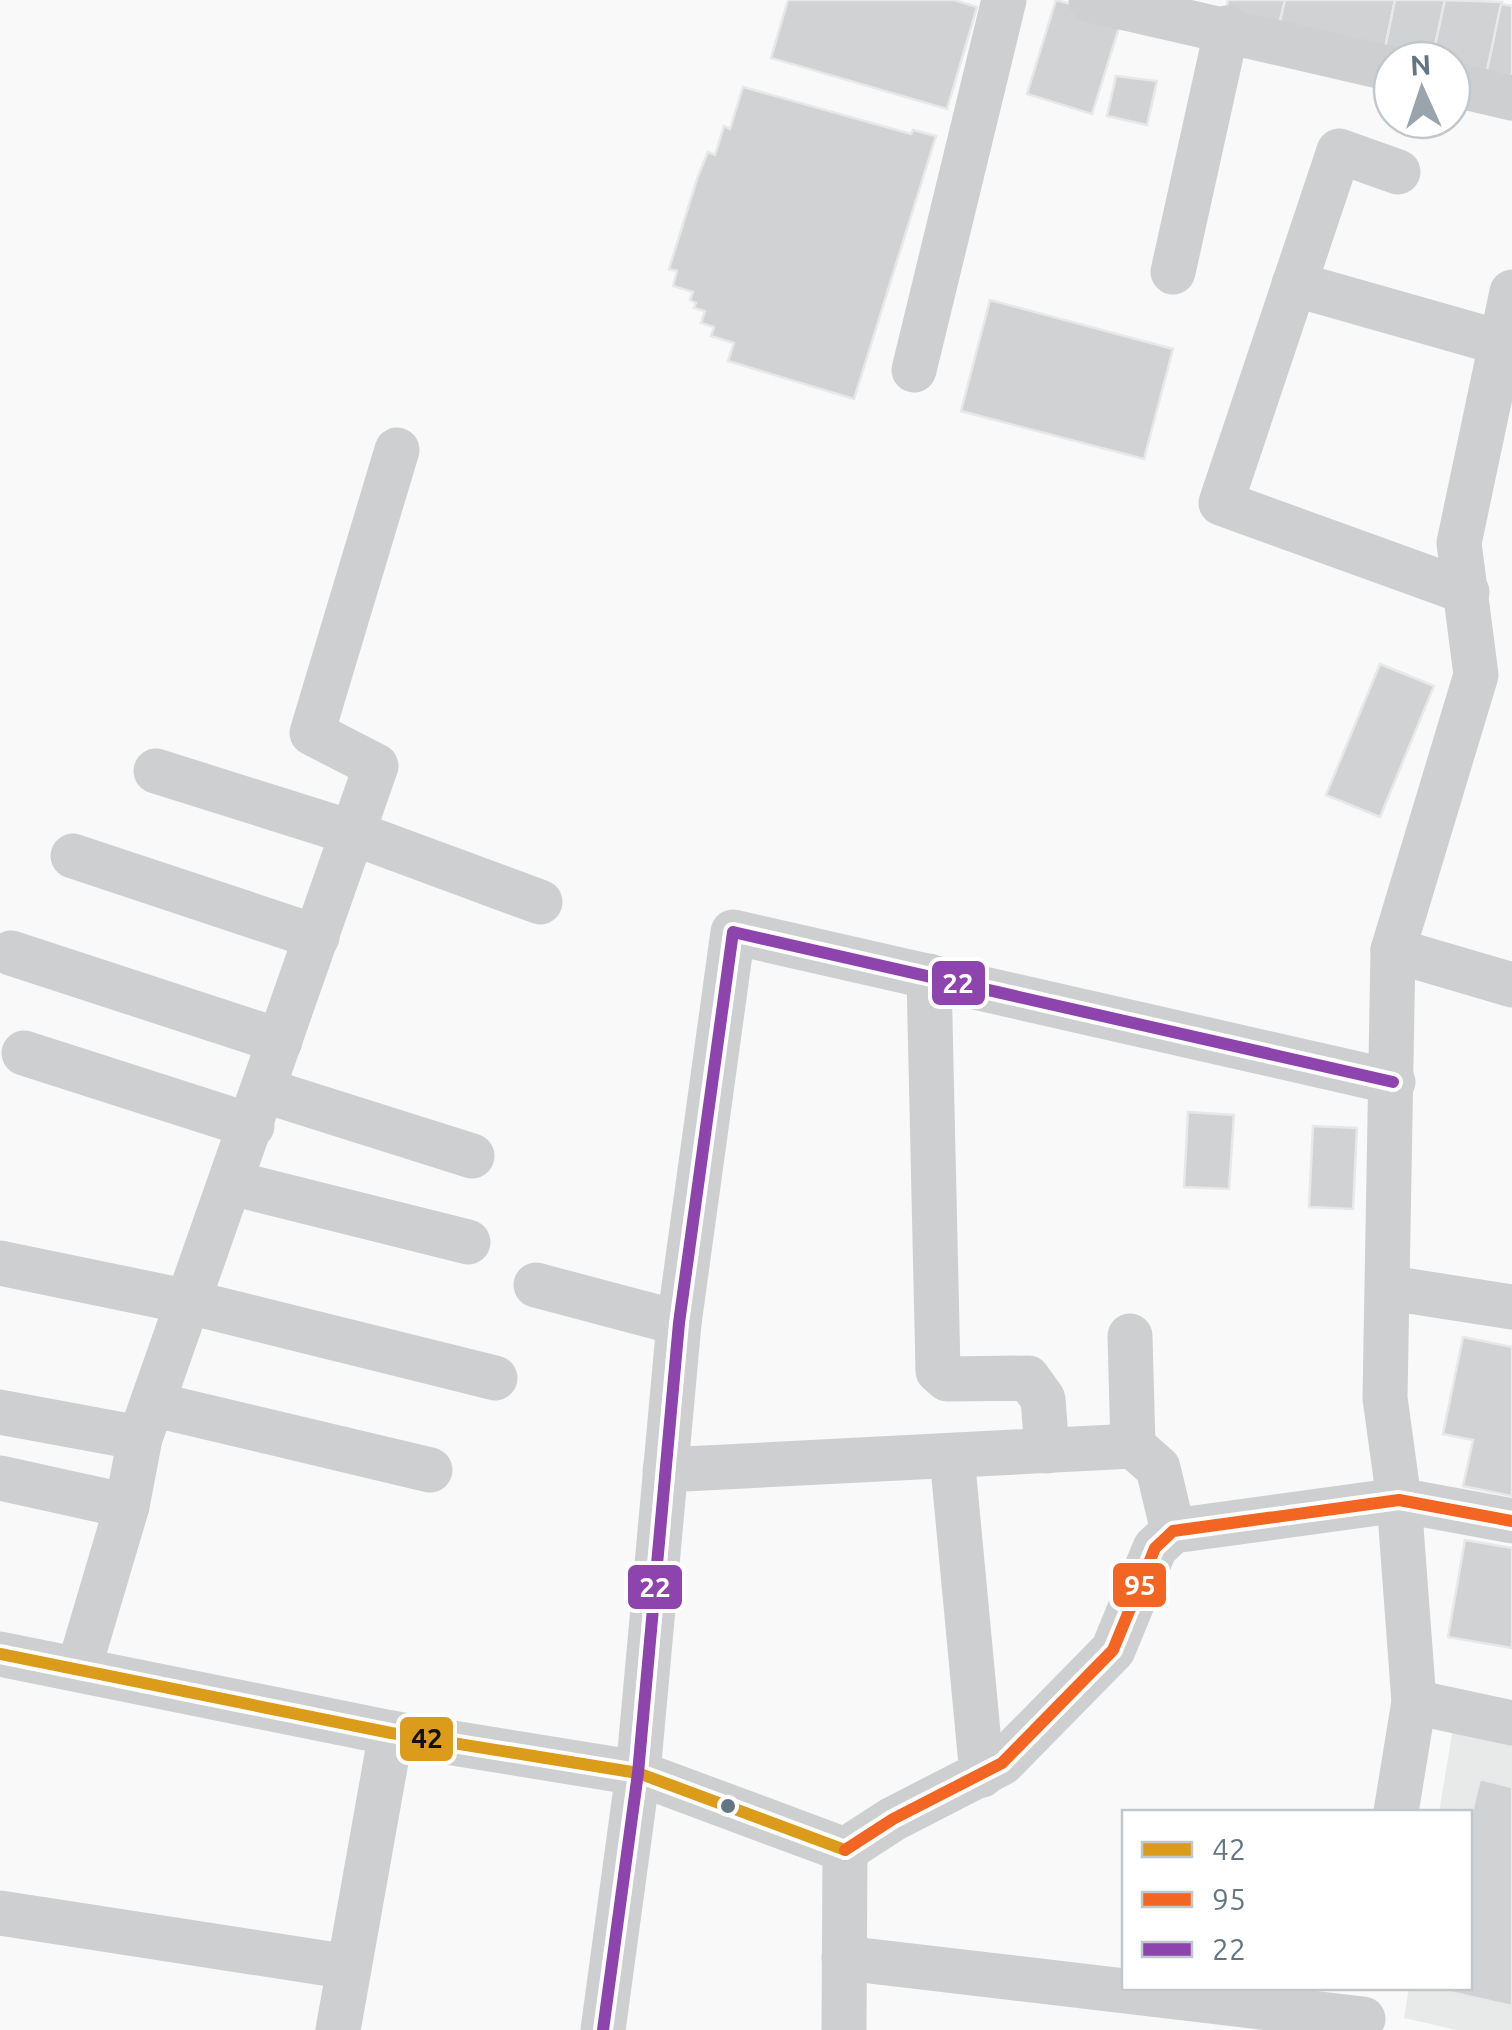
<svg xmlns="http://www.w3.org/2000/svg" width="1512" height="2030" font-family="Ubuntu,sans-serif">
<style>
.built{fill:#e8e9e9}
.building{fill:#d0d2d3;stroke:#e8e8e8;stroke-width:2.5}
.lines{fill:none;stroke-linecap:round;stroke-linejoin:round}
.minor{stroke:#cecfd0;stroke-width:45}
.bus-1-casing{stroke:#fff;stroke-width:20}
.bus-2-casing{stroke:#fff;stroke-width:20}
.bus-3-casing{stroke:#fff;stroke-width:20}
.bus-1{stroke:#da9c1a;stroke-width:12}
.bus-2{stroke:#f26522;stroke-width:12}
.bus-3{stroke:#8e44ad;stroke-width:12}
.bus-dot{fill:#657683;stroke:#fff;stroke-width:4}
.line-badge{stroke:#fff;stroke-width:4}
.badge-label{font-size:28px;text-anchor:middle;font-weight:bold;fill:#fff}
.pale-badge-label{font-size:28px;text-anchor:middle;font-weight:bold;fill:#111}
</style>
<rect width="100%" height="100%" fill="#f9f9f9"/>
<polygon class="built" points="1455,1716 1512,1729 1512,2030 1457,2030 1404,2018 1409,1988 1470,1988 1470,1812 1439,1812"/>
<g class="building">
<polygon points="788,0 954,0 977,7 947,109 771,58"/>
<polygon points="1056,0 1122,18 1092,114 1027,94"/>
<polygon points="1228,0 1285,0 1279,25 1225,14"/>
<polygon points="1285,0 1395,0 1384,53 1278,30"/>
<polygon points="1395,0 1445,0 1432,60 1384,53"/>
<polygon points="1445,0 1502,2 1487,71 1432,59"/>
<polygon points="1501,4 1512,6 1512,76 1487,71"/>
<polygon points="1116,76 1157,81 1147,125 1107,116"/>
<polygon points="743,87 911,134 913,130 936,136 854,399 728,361 734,343 711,336 714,327 701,323 705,311 694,308 696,303 690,300 693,292 673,286 677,271 669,269 698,176 708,152 715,155 724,126 730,129"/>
<polygon points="990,300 1173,349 1144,459 961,411"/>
<polygon points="1380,664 1434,686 1380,817 1326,795"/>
<polygon points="1188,1112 1234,1115 1229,1189 1184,1187"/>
<polygon points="1313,1126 1357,1128 1353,1209 1309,1207"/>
<polygon points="1463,1337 1512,1347 1512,1496 1463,1486 1473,1440 1443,1434"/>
<polygon points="1465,1540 1512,1548 1512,1648 1448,1637"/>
<polygon points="1480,1779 1512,1787 1512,2006 1432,1988 1470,1988 1470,1820"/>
</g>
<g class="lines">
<g class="minor">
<polyline points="1091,0 1392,69"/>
<polyline points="1452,84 1512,98"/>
<polyline points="1398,172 1339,151 1221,503 1467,592"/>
<polyline points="1173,272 1227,28"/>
<polyline points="1294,284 1498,342"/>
<polyline points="914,370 1004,0"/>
<polyline points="156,771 353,833 540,902"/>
<polyline points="73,856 317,937"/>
<polyline points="1393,950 1512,985"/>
<polyline points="11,953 280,1041"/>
<polyline points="929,976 938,1371 947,1379 1028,1378 1043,1399 1047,1451"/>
<polyline points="24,1053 252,1126"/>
<polyline points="263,1090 472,1156"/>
<polyline points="232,1183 468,1242"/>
<polyline points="0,1263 189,1302 495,1378"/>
<polyline points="536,1285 679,1323"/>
<polyline points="1390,1288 1512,1307"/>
<polyline points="1130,1336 1133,1446"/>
<polyline points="152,1404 430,1470"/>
<polyline points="0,1412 140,1438"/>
<polyline points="952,1456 982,1775"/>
<polyline points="665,1470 1133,1446 1158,1468 1173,1531"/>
<polyline points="0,1478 127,1506"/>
<polyline points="0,1654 391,1733 638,1773 845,1850"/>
<polyline points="79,1668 127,1506 140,1438 376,766 312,733 397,450"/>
<polyline points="1414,1702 1512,1723"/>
<polyline points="1396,1812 1414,1702 1399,1500 1385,1398 1393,950 1476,675 1459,543 1512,292"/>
<polyline points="845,1850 893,1819 1002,1763 1113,1650 1155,1548 1173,1531 1399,1500 1512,1521"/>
<polyline points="0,1913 349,1967"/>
<polyline points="844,1958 1363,2019"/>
<polyline points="338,2030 391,1733"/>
<polyline points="603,2030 638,1773 679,1323 733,932 1393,1082"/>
<polyline points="844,2030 845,1850"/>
</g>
<defs>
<polyline id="bus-1" points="0,1654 391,1733 638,1773 845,1850"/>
<polyline id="bus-2" points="845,1850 893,1819 1002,1763 1113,1650 1155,1548 1173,1531 1399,1500 1512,1521"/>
<polyline id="bus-3" points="603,2030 638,1773 679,1323 733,932 1393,1082"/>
</defs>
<use href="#bus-1" class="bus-1-casing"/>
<use href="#bus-2" class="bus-2-casing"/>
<use href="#bus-3" class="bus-3-casing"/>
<use href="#bus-1" class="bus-1"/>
<use href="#bus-2" class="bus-2"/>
<use href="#bus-3" class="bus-3"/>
</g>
<circle class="bus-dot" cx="728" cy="1806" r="9"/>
<g class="line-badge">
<rect x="930" y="959" width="57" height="48" rx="10" fill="#8e44ad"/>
<rect x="1111" y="1561" width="57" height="48" rx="10" fill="#f26522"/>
<rect x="626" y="1563" width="58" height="48" rx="10" fill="#8e44ad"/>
<rect x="398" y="1715" width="57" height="48" rx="10" fill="#da9c1a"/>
</g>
<g class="badge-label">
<text x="958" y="993">22</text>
<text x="1140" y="1595">95</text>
<text x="655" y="1597">22</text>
</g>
<g class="pale-badge-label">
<text x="427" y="1748">42</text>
</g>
<rect x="1122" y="1810" width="350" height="180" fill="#ffffff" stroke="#c1c8cd" stroke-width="2.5"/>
<rect x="1142" y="1842" width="50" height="15" fill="#da9c1a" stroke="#c1c8cd" stroke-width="2.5"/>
<text x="1212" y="1860" font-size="30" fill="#657683">42</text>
<rect x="1142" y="1892" width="50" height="15" fill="#f26522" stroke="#c1c8cd" stroke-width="2.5"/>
<text x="1212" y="1910" font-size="30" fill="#657683">95</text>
<rect x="1142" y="1942" width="50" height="15" fill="#8e44ad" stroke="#c1c8cd" stroke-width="2.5"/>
<text x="1212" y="1960" font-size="30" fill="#657683">22</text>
<g transform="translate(1422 90) rotate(357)"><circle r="48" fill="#ffffff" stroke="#c1c8cd" stroke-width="2.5"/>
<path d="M0-8L18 38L0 25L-18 38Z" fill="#99a4ac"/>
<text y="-15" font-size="28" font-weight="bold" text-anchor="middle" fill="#657683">N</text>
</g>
</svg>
